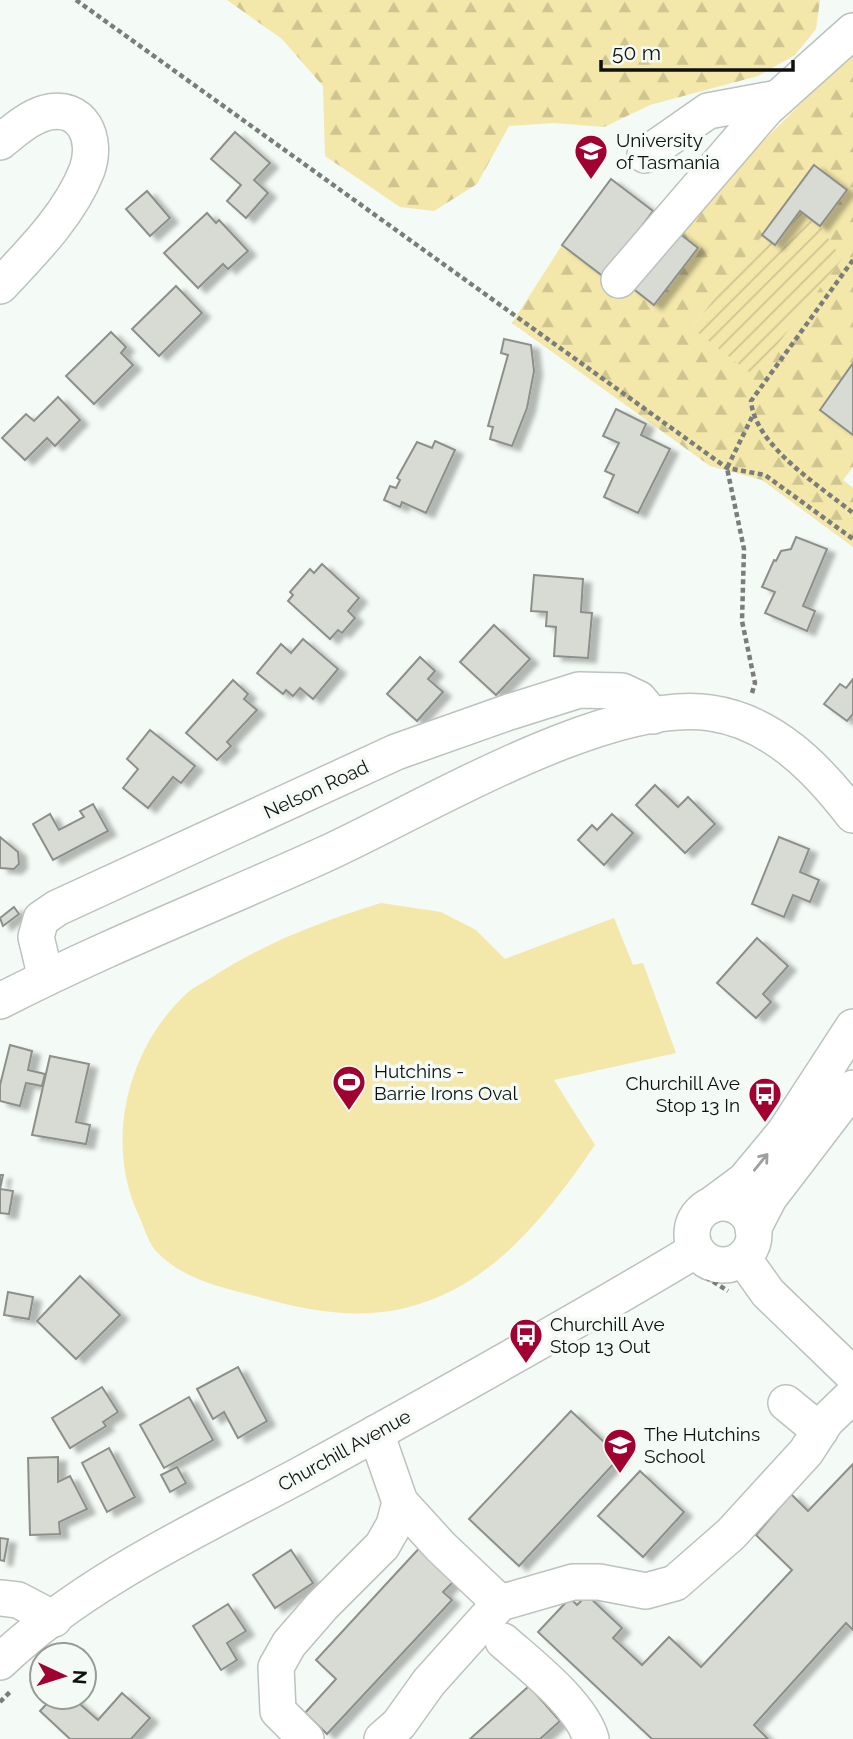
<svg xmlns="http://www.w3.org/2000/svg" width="853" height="1739" font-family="Raleway,sans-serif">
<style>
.forest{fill:url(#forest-firs);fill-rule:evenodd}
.garden{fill:url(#garden-furrows)}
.pitch{fill:#f3e7a9}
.building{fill:#d8dad4;stroke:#8d908a;stroke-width:2;filter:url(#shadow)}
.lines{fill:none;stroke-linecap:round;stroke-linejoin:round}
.minor-casing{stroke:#bcc2bd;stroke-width:38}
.path{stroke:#7a7d7b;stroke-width:4.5;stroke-dasharray:5 3.5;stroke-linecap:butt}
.minor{stroke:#fff;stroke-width:35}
.oneway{stroke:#9f9f9f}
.labels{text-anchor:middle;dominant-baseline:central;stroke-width:7;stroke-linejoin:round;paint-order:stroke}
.poi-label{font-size:19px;fill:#0f100f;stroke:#f4faf5;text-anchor:start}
.street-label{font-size:19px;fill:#0f100f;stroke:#f4faf5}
</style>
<defs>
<pattern id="forest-firs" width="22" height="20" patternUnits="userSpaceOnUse" patternTransform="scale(1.75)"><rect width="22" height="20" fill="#f3e7a9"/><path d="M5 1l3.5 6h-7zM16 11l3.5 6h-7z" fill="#cfc590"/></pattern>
<pattern id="garden-furrows" width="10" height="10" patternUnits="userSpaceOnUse" patternTransform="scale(1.75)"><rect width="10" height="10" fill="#f3e7a9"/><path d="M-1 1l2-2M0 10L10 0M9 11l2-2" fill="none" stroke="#cfc590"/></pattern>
<filter id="shadow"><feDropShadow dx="8" dy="4.5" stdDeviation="2" flood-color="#0004"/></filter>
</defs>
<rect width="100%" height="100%" fill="#f4faf5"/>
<g class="forest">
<polygon points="227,0 820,0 816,29 795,55 758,76 650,105 604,127 554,123 509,126 477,184 434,211 400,207 325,156 323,86 282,39"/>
<path d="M853,51V363L820,410L853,435V467L843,480L853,488V547L762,480L710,466L512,323L562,245L604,277L631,287L655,304L698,248L675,230ZM814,166L847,190L820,226L841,259L692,328Z"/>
</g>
<polygon class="garden" points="800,211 820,226 842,259 754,376 692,328 762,235 775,244"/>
<path class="pitch" d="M381,903L441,912L476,930L505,959L614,918L633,965L643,963L676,1053L554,1080L595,1145C551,1209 499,1278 422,1303C372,1321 316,1313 266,1299C227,1288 185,1282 156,1251C149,1243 144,1228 140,1218C104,1145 126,1050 186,994C194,986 207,981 217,974C269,941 323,921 381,903Z"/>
<g class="building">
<polygon points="235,132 270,163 254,180 268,193 246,218 227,201 241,185 211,159"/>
<polygon points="814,165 847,190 820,226 800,211 775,245 762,235"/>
<polygon points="611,179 653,211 604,277 562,245"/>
<polygon points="147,191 170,218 150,236 126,209"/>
<polygon points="207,213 216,223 219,220 248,251 228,269 223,264 198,288 164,253"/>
<polygon points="675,230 698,248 654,305 631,287"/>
<polygon points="176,286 202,313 159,356 132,329"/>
<polygon points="111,332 126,347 121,353 133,365 94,404 66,376"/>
<polygon points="504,339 531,345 534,371 527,408 512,446 490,439 493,427 488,426 508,355 501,353"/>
<polygon points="853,363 853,435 820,410"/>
<polygon points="58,397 80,420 55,446 47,438 25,460 2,438 26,414 34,421"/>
<polygon points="616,409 646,424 641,435 670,449 638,513 604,497 614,475 605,471 619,443 603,436"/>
<polygon points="435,441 455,450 426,513 402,502 400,507 384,500 390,486 396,488 400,480 397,478 417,442 432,448"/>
<polygon points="796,537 827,549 803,606 815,611 807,631 765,613 775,592 762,587 774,560 776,561 781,551 791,549"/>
<polygon points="322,564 359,598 348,611 355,618 342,633 338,630 330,639 288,601 293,595 290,592 310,569 314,573"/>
<polygon points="534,575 583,579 581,612 592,613 588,658 554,656 556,627 546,626 547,612 531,611"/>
<polygon points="494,625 530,659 496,695 460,662"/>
<polygon points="303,639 338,669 313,699 300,688 293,696 286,690 283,694 257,673 281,644 291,653"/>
<polygon points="420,657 435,671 428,679 443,692 417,721 387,694"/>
<polygon points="853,679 853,714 847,721 824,704 840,684 846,688"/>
<polygon points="233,680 248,694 244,699 257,710 227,742 231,746 217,760 186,733"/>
<polygon points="150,730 195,766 181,783 173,777 148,808 123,788 138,769 127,759"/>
<polygon points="655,785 678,807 688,797 715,824 685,853 636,805"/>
<polygon points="93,804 108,831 53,860 33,824 50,814 59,830 84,817 80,811"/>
<polygon points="612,814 633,833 604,865 578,840 592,825 597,830"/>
<polygon points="0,837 18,852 19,864 14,869 0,868"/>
<polygon points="779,837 809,849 800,872 819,880 810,902 793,895 784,917 752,904"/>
<polygon points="14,907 19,914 3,926 0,918"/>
<polygon points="757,938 788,966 763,994 771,1002 756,1018 717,983"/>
<polygon points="10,1045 32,1051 28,1070 45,1074 42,1086 26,1083 20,1106 0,1101 0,1085"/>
<polygon points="50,1056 89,1064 76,1122 90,1125 86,1144 32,1135"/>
<polygon points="0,1175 3,1175 0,1189 13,1191 9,1214 0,1213"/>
<polygon points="80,1276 120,1315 76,1359 37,1321"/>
<polygon points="8,1292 33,1297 29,1319 4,1315"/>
<polygon points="238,1367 267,1421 238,1438 224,1412 213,1419 197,1389"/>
<polygon points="102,1387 118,1412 103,1422 106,1426 70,1448 52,1418"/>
<polygon points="189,1397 213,1440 164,1468 140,1425"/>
<polygon points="571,1411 620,1457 519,1566 469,1519"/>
<polygon points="109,1448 135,1497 107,1512 82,1463"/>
<polygon points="58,1457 58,1482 70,1476 87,1509 59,1522 60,1534 30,1535 28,1458"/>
<polygon points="853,1464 853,1630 846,1623 754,1725 768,1739 652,1739 538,1632 570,1598 577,1605 587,1595 622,1628 613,1638 642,1665 669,1637 701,1667 792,1570 756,1535 791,1494 808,1511"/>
<polygon points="177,1467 186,1483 170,1492 161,1475"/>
<polygon points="640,1471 684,1512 643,1557 598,1516"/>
<polygon points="0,1538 8,1539 4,1561 0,1560"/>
<polygon points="424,1543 459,1576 443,1592 452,1600 327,1734 305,1713 336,1679 316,1660"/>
<polygon points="291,1550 313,1583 275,1608 253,1575"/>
<polygon points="228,1604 246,1631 227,1643 237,1660 221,1670 193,1626"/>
<polygon points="529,1686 560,1721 540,1739 470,1739"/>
<polygon points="122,1693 150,1718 131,1739 70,1739 40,1711 53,1697 72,1697 98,1720"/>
</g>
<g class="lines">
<defs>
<g id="minor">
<path d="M0,142C14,131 28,118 45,113C83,103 98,139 87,170C70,214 32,252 0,286"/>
<polyline points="645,155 708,111 778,98"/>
<polyline points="619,280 766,109 853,31"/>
<polyline points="46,978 36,937 41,919 57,908 396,752 509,712 579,690 622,691 639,699 653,716"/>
<path d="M0,1001C105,947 215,904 323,855C420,811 607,697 711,713C772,722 817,768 853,815"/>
<circle cx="723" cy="1234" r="31"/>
<polyline points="710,1206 745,1180 784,1133 853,1027"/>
<polyline points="753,1229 769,1198 853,1088"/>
<polyline points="743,1258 768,1293 853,1375"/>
<polyline points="786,1403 820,1431"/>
<polyline points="376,1433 400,1502 441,1547 500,1603"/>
<polyline points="0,1598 18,1600 54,1619"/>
<path d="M503,1641C530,1665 581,1704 591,1739"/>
<path d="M0,1662C83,1582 199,1529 300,1475C433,1402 566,1328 696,1250"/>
<polyline points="306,1739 278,1711 276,1667 289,1644 322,1606 382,1546 394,1525 400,1502"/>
<polyline points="382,1739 399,1724 429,1682 500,1603 573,1582 599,1582 646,1591 675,1583 731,1534 806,1452 826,1421 853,1395"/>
</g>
</defs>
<use href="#minor" class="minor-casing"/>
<g class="path">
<polyline points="76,0 727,468 765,475 853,539"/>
<path d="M853,260L751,401C755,446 820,486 853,513"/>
<polyline points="752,693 755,683 742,621 744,549 727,468 752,417"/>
<polyline points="706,1277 728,1291"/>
<polyline points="0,1702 12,1690"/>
</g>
<use href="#minor" class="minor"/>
</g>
<defs><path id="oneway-shaft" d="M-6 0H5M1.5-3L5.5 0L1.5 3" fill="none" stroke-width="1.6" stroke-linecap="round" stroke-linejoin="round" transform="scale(1.75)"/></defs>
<use class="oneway" href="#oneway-shaft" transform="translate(761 1162) rotate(-51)"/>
<defs>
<symbol id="university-pin" viewBox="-11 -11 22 30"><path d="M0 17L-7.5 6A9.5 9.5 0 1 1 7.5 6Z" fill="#a10130" stroke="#f4faf5"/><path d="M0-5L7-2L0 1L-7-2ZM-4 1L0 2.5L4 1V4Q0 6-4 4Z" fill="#fff"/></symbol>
<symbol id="stadium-pin" viewBox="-11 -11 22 30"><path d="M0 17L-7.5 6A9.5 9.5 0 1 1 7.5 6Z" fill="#a10130" stroke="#f4faf5"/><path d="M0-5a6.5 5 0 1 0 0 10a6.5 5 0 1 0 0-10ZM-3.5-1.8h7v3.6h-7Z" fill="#fff"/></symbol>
<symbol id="bus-pin" viewBox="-11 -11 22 30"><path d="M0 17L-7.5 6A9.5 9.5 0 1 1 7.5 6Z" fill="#a10130" stroke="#f4faf5"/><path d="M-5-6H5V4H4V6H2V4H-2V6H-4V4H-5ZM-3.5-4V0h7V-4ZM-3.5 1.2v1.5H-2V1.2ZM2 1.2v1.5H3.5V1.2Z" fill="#fff"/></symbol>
<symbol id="school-pin" viewBox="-11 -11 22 30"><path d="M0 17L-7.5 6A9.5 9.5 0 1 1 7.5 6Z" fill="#a10130" stroke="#f4faf5"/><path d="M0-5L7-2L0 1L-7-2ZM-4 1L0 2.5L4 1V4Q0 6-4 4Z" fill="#fff"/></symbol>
</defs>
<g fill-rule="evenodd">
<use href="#university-pin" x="572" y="132" width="38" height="52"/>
<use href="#stadium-pin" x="330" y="1063" width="38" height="52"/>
<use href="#bus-pin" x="746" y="1075" width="38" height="52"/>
<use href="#bus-pin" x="507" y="1316" width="38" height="52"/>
<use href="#school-pin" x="601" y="1426" width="38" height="52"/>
</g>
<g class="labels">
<g class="poi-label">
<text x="616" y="140">University<tspan x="616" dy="22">of Tasmania</tspan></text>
<text x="374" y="1071">Hutchins -<tspan x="374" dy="22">Barrie Irons Oval</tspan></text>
<text x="740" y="1083" text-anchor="end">Churchill Ave<tspan x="740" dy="22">Stop 13 In</tspan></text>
<text x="550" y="1324">Churchill Ave<tspan x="550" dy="22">Stop 13 Out</tspan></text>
<text x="644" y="1434">The Hutchins<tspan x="644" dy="22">School</tspan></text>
</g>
<g class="street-label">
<text transform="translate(316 789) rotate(-25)">Nelson Road</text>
<text transform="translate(344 1450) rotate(-29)">Churchill Avenue</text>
</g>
</g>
<g transform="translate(63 1676) rotate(94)"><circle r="33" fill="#f4faf5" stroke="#989c99" stroke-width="2"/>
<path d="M0-5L12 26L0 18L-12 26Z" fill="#a10130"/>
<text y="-10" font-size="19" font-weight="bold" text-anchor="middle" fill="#0f100f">N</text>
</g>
<path d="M601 60v10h192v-10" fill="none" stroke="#0f100f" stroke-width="3.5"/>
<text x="612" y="60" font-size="21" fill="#0f100f" stroke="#f4faf5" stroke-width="5" paint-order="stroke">50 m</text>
</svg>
